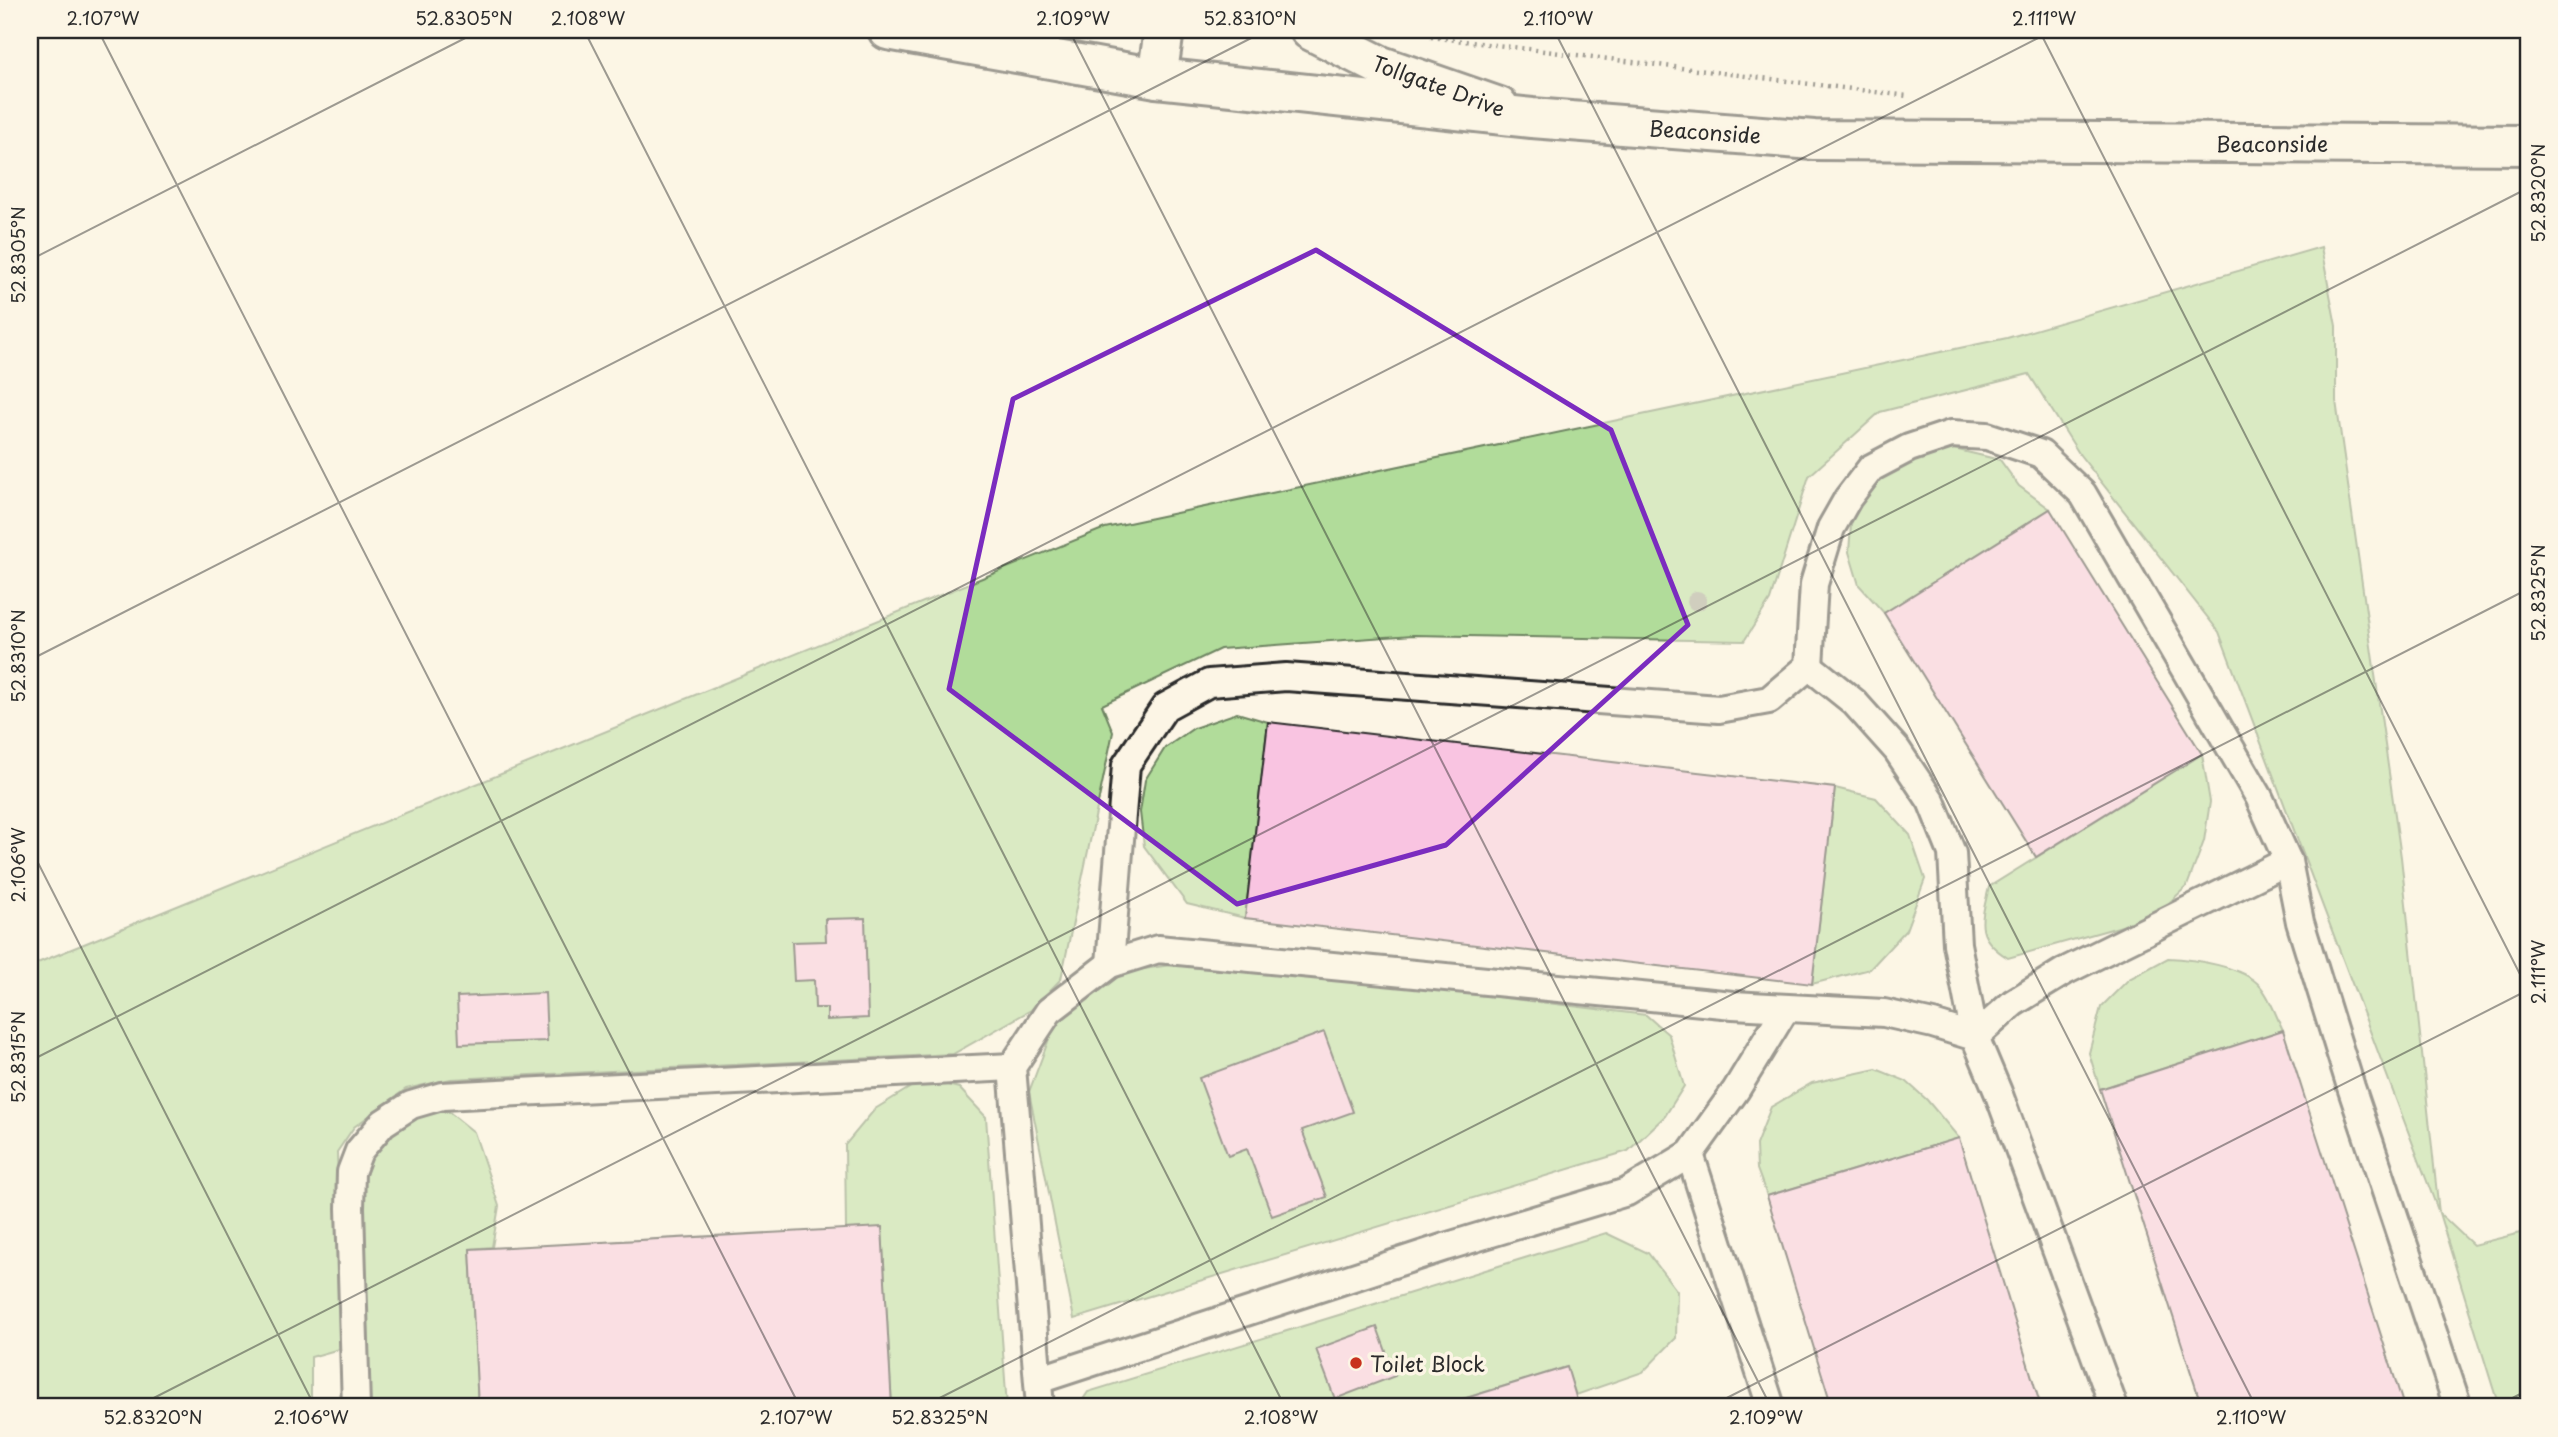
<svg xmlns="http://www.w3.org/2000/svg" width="2558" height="1437" font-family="'Playpen Sans',sans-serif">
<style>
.built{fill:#fbe6e4}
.green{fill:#b1dc9a;stroke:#6e8462;stroke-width:2}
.building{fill:#f9c4e1;stroke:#2b2b2b;stroke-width:2}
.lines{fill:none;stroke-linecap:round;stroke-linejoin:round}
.service-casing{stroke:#2b2b2b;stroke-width:32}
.minor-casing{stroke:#2b2b2b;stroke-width:44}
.trunk-casing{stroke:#2b2b2b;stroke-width:44}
.path{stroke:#2b2b2b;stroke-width:4.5;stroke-dasharray:2 5;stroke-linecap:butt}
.service{stroke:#fcf5e5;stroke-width:26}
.minor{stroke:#fcf5e5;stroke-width:38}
.trunk{stroke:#fcf5e5;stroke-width:38}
.tree{fill:#9b9e8e}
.marked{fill:none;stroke:#7b2cbf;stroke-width:5;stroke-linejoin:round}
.ticks{fill:none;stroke:#2b2b2b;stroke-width:2;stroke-opacity:0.45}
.poi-dot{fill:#c8321e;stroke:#fcf5e5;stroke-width:2.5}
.labels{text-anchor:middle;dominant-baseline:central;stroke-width:7;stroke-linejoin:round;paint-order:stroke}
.street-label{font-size:21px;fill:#2b2b2b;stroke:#fcf5e5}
.poi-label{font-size:21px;fill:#2b2b2b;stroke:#fcf5e5;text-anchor:start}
.neatline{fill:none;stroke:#2b2b2b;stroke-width:2.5}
.ticks-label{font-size:18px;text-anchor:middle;fill:#2b2b2b}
</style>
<rect width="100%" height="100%" fill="#fcf5e5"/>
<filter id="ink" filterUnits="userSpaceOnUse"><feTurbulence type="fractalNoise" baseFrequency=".0143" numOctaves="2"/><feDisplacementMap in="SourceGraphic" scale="14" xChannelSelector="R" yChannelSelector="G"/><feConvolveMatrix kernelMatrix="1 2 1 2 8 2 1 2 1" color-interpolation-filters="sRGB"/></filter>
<g filter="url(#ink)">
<polygon class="built" points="1467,30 1690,30 1531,37"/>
<g class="green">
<polygon points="2321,247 2336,326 2336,401 2401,857 2439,1213 2473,1245 2528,1231 2528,1407 2499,1407 2439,1213 2219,632 2080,455 2029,374 1880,412 1809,476 1770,600 1744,641 1413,635 1220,649 1102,705 1113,732 1061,979 1031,1010 953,1054 451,1079 406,1089 354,1127 337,1152 343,1348 311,1357 311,1407 30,1407 30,966 1105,528 2007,338"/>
<polygon points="1954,449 2000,460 2019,486 2050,509 1884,613 1859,585 1849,552 1852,511 1874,479 1910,457"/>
<polygon points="1237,713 1268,722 1245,918 1187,904 1144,846 1140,812 1145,780 1165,748 1194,728"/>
<path d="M2202,754L2210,802L2204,841L2187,886L2154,917L2008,958C1974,937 1981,921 1989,887Z"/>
<polygon points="1835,788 1876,798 1910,835 1925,879 1906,930 1870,969 1812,984"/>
<path d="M2168,958C2193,959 2243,966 2260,986C2270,997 2276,1016 2283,1030L2100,1089L2089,1053L2101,1007L2129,979Z"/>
<polygon points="1197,961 1646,1015 1669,1035 1684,1086 1665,1116 1628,1151 1074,1319 1029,1092 1058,1015 1117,973"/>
<polygon points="1876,1069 1906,1081 1927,1100 1959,1138 1767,1196 1757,1169 1756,1145 1771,1107 1812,1083"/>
<polygon points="924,1079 959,1088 986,1117 1007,1407 892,1407 882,1228 846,1229 845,1145 875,1109"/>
<polygon points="418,1111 449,1112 474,1132 499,1206 492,1247 470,1249 478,1407 367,1407 358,1204 373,1150"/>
<polygon points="1606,1233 1648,1253 1677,1291 1676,1338 1643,1372 1576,1395 1566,1367 1437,1407 1078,1407 1088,1392"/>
</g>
<g class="building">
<polygon points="2050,509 2202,754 2036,857 1884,613"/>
<polygon points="1268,722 1835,788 1812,984 1245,918"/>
<polygon points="865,918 868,1018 827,1020 827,1008 815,1008 814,980 794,981 792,942 826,941 825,919"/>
<polygon points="545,993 547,1041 459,1044 457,997"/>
<polygon points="2283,1030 2404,1407 2202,1407 2100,1089"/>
<polygon points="1324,1032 1353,1112 1302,1130 1327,1197 1272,1216 1247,1149 1228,1156 1199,1078"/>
<polygon points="1959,1138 2041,1407 1832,1407 1767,1196"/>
<polygon points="882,1227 892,1407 478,1407 470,1249"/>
<polygon points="1377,1327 1395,1376 1335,1399 1316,1349"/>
<polygon points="1567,1367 1579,1407 1437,1407"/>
</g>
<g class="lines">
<defs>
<g id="service">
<polyline points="1809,666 1854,702 1897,750 1931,801 1952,853 1957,944 1975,1037"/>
<polyline points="1110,964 1126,765 1165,707 1209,683 1286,677 1719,709 1769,700 1809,666 1814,584 1831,528 1848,498 1871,468 1909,448 1951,434 1987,436 2041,454 2083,494 2259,797 2288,861 2300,922 2351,1087 2458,1407"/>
<polyline points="1975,1037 2013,1003 2065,971 2288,861"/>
<polyline points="1690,1154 1771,1407"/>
<polyline points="1038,1380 1445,1247 1627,1192 1690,1154 1736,1090 1786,1008"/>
<polyline points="356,1407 350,1208 351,1172 359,1151 383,1123 411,1105 442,1096 1012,1067"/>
<polyline points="1040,1407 1012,1067 1049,1011 1110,964 1158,949 1733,1005 1884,1013 1933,1024 1975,1037 1998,1092 2114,1407"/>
</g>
<g id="minor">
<polyline points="1310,30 1381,66 1499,107"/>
<polyline points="1157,78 1164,30"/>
</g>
<polyline id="trunk" points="888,30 1157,78 1532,118 1814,140 2528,145"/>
</defs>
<use href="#service" class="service-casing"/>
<use href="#minor" class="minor-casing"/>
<use href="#trunk" class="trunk-casing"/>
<polyline class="path" points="1431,37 1908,96"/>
<use href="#service" class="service"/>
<use href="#minor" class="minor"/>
<use href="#trunk" class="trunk"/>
</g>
<circle class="tree" cx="1697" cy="601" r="10"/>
</g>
<path d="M0 0H2558V1437H0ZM1316,250L1611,430L1688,625L1446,845L1237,904L949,689L1013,399Z" fill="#fcf5e5" fill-opacity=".55" fill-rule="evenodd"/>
<path class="marked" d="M1316,250L1611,430L1688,625L1446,845L1237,904L949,689L1013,399Z"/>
<path class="ticks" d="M98,30L800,1407M584,30L1285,1407M1069,30L1771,1407M1554,30L2256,1407M2039,30L2528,990M2524,30L2528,37M30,260L481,30M30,660L1267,30M30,847L315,1407M30,1061L2054,30M136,1407L2528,188M922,1407L2528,589M1709,1407L2528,990M2495,1407L2528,1390"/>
<circle class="poi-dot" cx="1356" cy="1363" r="7"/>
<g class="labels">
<g class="street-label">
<text transform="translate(1439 85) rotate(20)">Tollgate Drive</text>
<text transform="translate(1705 131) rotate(4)">Beaconside</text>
<text x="2272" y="143">Beaconside</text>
</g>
<g class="poi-label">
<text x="1370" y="1363">Toilet Block</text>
</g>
</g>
<rect width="2558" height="1437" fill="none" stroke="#fcf5e5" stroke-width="77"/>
<rect x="38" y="38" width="2482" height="1360" class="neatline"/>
<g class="ticks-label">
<text x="103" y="25">2.107°W</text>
<text x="464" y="25">52.8305°N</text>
<text x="588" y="25">2.108°W</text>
<text x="1073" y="25">2.109°W</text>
<text x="1250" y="25">52.8310°N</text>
<text x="1558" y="25">2.110°W</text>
<text x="2044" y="25">2.111°W</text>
<text transform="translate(2539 193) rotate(-90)" y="6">52.8320°N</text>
<text transform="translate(19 255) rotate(-90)" y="6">52.8305°N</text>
<text transform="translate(2539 593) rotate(-90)" y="6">52.8325°N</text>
<text transform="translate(19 656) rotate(-90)" y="6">52.8310°N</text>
<text transform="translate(19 865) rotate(-90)" y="6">2.106°W</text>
<text transform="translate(2539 972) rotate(-90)" y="6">2.111°W</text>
<text transform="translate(19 1057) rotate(-90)" y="6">52.8315°N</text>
<text x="153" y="1424">52.8320°N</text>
<text x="311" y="1424">2.106°W</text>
<text x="796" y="1424">2.107°W</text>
<text x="940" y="1424">52.8325°N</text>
<text x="1281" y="1424">2.108°W</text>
<text x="1766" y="1424">2.109°W</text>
<text x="2251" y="1424">2.110°W</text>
</g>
</svg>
